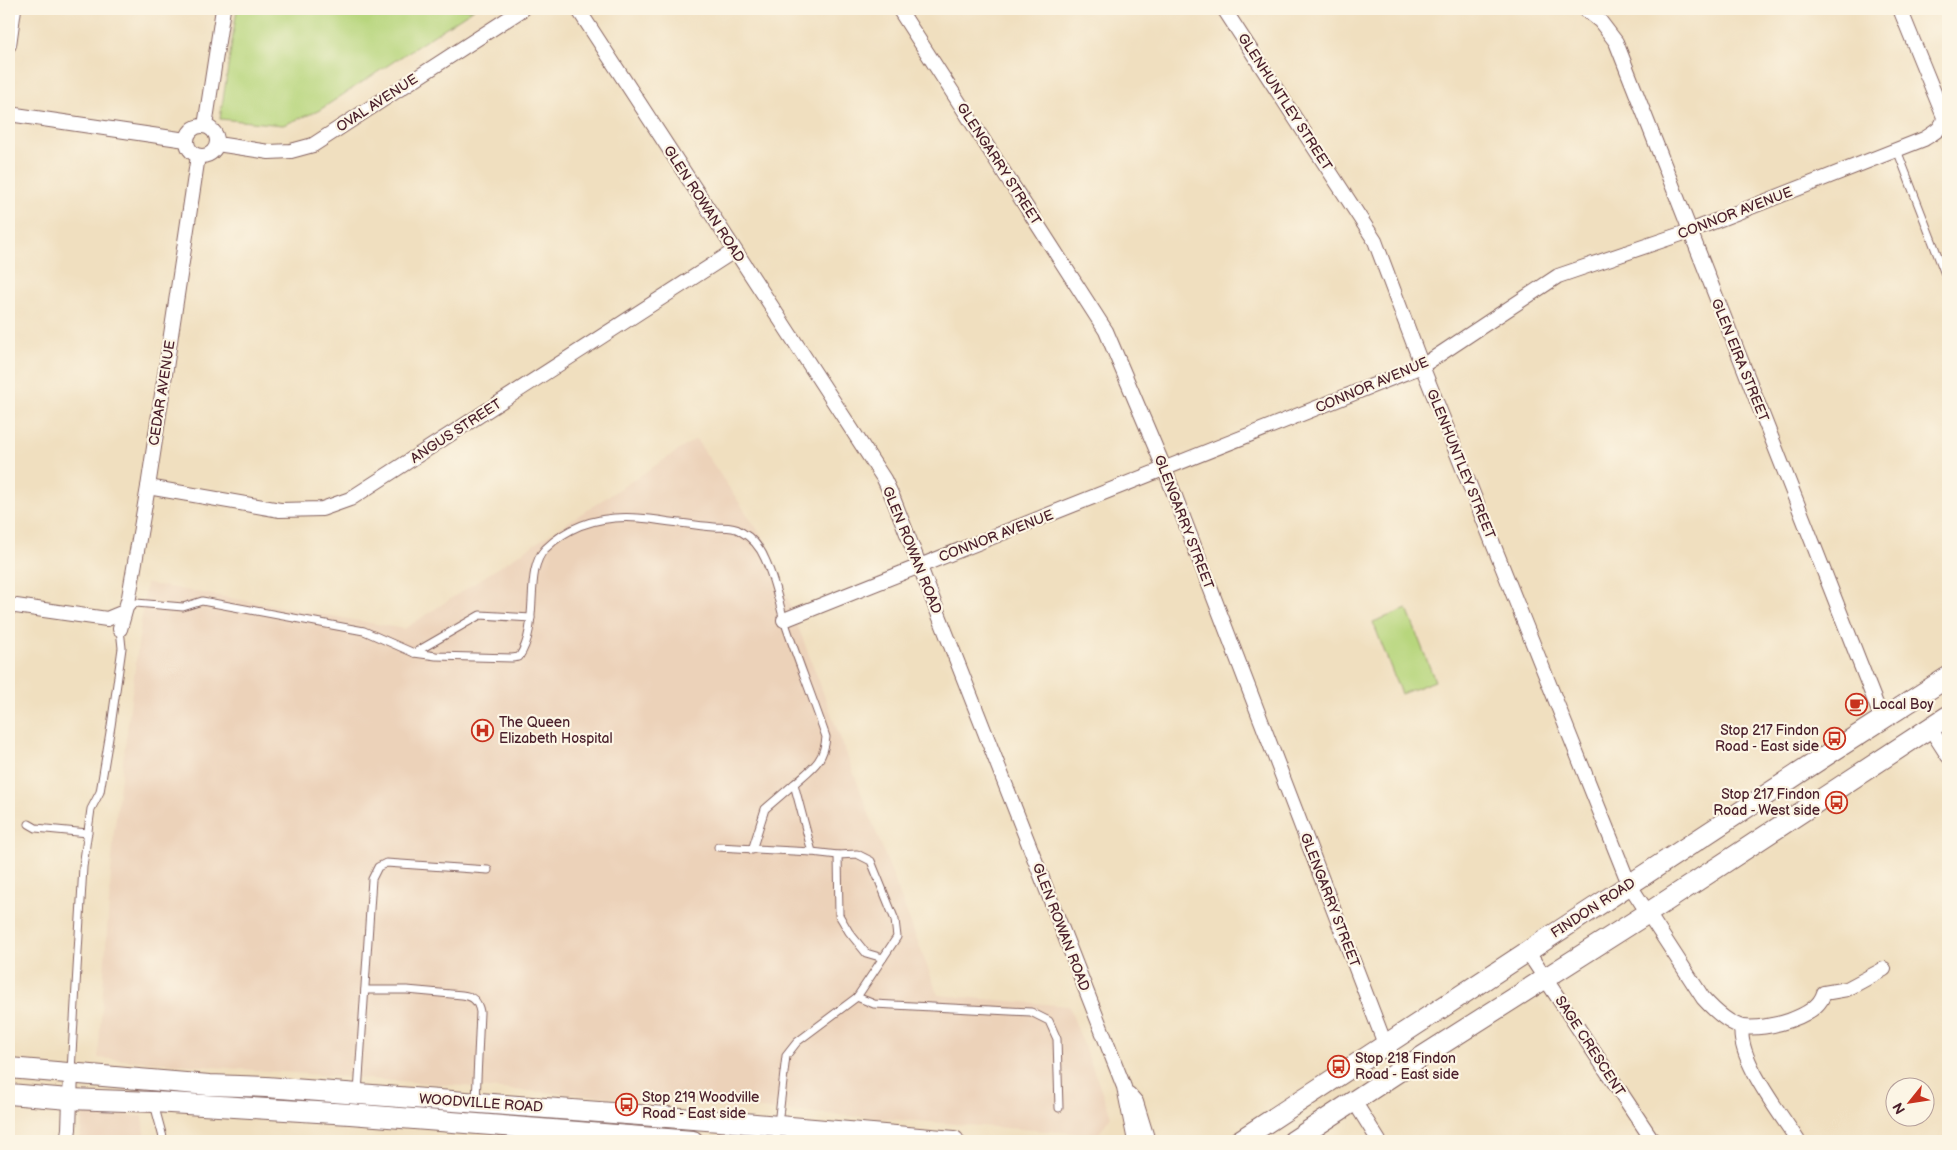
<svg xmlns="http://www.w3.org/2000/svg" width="1957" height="1150" font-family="'Balsamiq Sans',sans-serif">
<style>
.built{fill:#ecd2b9}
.green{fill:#b7d67d;stroke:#807a54}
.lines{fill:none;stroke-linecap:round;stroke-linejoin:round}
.lane-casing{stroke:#84625f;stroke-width:9}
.street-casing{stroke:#84625f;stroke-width:16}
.secondary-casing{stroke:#84625f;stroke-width:22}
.lane{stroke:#fff;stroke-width:7}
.street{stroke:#fff;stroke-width:14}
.secondary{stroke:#fff;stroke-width:20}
.labels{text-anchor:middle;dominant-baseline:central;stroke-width:4.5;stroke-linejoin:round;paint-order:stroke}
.street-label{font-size:14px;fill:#4a1f2b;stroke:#fcf5e5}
.poi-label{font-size:14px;fill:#4a1f2b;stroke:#fcf5e5;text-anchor:start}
</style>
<rect width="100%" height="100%" fill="#fcf5e5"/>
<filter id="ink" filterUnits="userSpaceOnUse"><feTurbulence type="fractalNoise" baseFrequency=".02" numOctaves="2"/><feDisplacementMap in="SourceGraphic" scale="10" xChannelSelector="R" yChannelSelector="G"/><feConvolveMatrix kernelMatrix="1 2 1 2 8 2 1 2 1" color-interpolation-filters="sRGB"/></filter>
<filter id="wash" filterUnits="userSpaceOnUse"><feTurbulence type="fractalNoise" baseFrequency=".0096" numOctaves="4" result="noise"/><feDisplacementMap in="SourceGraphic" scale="20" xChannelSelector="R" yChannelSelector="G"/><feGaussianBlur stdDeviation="1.12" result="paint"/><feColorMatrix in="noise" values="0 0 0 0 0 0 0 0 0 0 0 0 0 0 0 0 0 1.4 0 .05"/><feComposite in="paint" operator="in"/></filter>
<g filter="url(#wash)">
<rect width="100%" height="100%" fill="#f0dfbf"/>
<g class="built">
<polygon points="696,439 766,542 938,995 1069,1006 1111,1116 1098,1135 98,1058 114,831 146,583 404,629"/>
<polygon points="83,1111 143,1116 146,1141 80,1141"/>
</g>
<g class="green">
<polygon points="237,9 474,9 318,111 283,125 220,119"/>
<polygon points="1407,609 1435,681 1401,694 1373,622"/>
</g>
</g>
<g filter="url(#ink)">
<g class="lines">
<defs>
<g id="lane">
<polyline points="1897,150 1948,282"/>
<path d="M127,610L136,603L183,607L202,601L364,631L414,653L436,656L512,658L519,657C541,625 523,572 545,549C574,520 612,514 650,519C671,522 693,525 714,527C722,528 733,526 740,531C751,537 760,547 765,559C774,578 778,599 784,620C797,659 813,698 826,737C824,762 812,768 794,784"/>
<polyline points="414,653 480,615 531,618"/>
<polyline points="29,824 36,828 88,833"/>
<polyline points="718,847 812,852 838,855 857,854 871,861 895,920 897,937 857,997 797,1042 786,1056 776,1141"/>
<polyline points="752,850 765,809 794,784 812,852"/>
<polyline points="838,855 839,915 849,932 866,953 883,958"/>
<path d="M365,990H407L462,995C473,996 478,1001 480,1012L476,1101"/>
<polyline points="857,997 874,1004 1031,1012 1049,1021 1057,1039 1059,1108"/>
<polyline points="71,1071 83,867 91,809 100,792 111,726 122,648 120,629"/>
<polyline points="358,1093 372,879 378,867 386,863 488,870"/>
<polyline points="154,1104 164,1141"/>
</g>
<g id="street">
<polyline points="578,9 884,479 893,498 1124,1087 1135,1141"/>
<polyline points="899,9 1106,331 1165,470 1385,1044 1401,1070"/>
<path d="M1224,9L1375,241L1422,366L1629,884L1703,998C1713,1009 1728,1024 1743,1027C1766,1030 1817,1018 1824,993L1847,989L1884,969"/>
<polyline points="1585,9 1600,21 1616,42 1878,709 1884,719"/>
<polyline points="9,45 14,9"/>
<polyline points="9,114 186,140"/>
<circle cx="202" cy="141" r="15"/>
<polyline points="205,126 223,9"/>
<polyline points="217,144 269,152 291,151 313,145 523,9"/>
<polyline points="148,487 280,510 322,509 350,499 734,251"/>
<polyline points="9,605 107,619 124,612"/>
<path d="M784,620L1422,366L1558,276L1690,231L1924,139C1933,133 1943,129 1944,117L1900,9"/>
<polyline points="120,629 129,597 148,487 198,156"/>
<polyline points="1930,728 1948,756"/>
<polyline points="1527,951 1653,1141"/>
<path d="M1742,1027C1736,1058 1781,1114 1798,1141"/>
<polyline points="1129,1094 1136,1102 1148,1141"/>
<polyline points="1354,1101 1379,1141"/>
<polyline points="67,1141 69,1129 71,1072"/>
</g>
<g id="secondary">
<polyline points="9,1068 209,1085 266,1087 733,1122 954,1141"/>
<polyline points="9,1094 69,1099 154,1102 350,1114 693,1141"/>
<polyline points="1239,1141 1833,751 1948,677"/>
<polyline points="1293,1141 1401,1070 1648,913 1948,716"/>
</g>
</defs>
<use href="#lane" class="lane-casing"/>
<use href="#street" class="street-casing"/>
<use href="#secondary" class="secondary-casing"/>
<use href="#lane" class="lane"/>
<use href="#street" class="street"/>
<use href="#secondary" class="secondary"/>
</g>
</g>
<defs>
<symbol id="cafe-ring" viewBox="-11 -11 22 22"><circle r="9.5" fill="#fcf5e5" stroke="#c8321e" stroke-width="1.5"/><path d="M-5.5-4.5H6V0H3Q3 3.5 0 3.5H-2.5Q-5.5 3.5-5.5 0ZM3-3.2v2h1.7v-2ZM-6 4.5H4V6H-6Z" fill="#c8321e"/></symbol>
<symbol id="hospital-ring" viewBox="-11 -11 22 22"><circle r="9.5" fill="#fcf5e5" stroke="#c8321e" stroke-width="1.5"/><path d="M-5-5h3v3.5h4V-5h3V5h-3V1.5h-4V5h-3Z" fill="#c8321e"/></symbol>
<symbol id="bus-ring" viewBox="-11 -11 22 22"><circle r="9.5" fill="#fcf5e5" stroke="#c8321e" stroke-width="1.5"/><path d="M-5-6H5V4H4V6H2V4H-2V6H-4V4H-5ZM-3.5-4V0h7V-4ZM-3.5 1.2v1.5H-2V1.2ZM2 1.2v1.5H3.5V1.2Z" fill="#c8321e"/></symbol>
</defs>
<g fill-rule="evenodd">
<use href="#cafe-ring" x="1844" y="692" width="25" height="25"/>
<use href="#hospital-ring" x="470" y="718" width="25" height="25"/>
<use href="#bus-ring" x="1822" y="726" width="25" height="25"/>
<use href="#bus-ring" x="1824" y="790" width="25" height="25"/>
<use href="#bus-ring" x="1326" y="1054" width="25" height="25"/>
<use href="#bus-ring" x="614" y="1092" width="25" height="25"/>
</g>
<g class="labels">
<g class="street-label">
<text transform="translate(1285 102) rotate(57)">GLENHUNTLEY STREET</text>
<text transform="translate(377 103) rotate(-33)">OVAL AVENUE</text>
<text transform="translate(999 164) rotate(57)">GLENGARRY STREET</text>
<text transform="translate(704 204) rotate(57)">GLEN ROWAN ROAD</text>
<text transform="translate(1735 213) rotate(-21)">CONNOR AVENUE</text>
<text transform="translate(1740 360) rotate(68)">GLEN EIRA STREET</text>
<text transform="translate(1372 385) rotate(-23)">CONNOR AVENUE</text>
<text transform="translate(162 393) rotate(-81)">CEDAR AVENUE</text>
<text transform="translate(456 431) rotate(-33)">ANGUS STREET</text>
<text transform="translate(1461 464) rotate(68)">GLENHUNTLEY STREET</text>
<text transform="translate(1184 522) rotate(69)">GLENGARRY STREET</text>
<text transform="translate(996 536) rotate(-21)">CONNOR AVENUE</text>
<text transform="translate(912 550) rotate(68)">GLEN ROWAN ROAD</text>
<text transform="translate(1330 900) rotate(69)">GLENGARRY STREET</text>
<text transform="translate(1593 908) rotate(-33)">FINDON ROAD</text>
<text transform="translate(1061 927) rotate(69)">GLEN ROWAN ROAD</text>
<text transform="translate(1590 1046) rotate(57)">SAGE CRESCENT</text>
<text transform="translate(481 1103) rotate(4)">WOODVILLE ROAD</text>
</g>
<g class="poi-label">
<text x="1872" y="704">Local Boy</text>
<text x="499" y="722">The Queen<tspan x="499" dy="16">Elizabeth Hospital</tspan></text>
<text x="1819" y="730" text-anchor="end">Stop 217 Findon<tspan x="1819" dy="16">Road - East side</tspan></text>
<text x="1820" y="794" text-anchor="end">Stop 217 Findon<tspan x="1820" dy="16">Road - West side</tspan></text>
<text x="1355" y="1058">Stop 218 Findon<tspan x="1355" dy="16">Road - East side</tspan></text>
<text x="642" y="1097">Stop 219 Woodville<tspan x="642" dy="16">Road - East side</tspan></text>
</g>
</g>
<rect width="1957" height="1150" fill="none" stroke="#fcf5e5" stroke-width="30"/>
<g transform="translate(1910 1102) rotate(240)"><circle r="24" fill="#fcf5e5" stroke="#b59f9b"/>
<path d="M0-4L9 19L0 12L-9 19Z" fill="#c8321e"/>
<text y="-8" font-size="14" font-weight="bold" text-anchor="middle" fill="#4a1f2b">N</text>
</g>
</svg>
